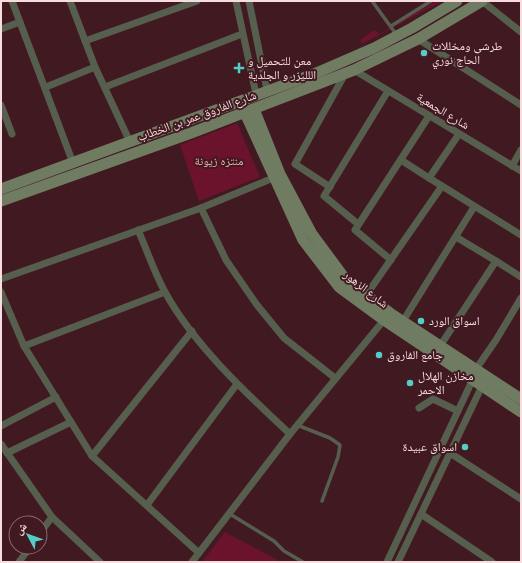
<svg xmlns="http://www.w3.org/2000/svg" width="522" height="563" font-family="Figtree,'Noto Naskh Arabic',sans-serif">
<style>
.green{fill:#6b122c}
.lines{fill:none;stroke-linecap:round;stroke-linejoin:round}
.service{stroke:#565e4e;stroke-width:3.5}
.minor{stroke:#565e4e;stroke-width:7}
.secondary{stroke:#6f7c62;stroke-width:11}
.poi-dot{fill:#54cdc6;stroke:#411a21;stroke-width:1.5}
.labels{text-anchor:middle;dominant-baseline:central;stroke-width:4;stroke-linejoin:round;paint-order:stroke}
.poi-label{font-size:12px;fill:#f8dde0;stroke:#411a21;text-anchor:start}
.street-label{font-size:12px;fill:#f8dde0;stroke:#411a21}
.park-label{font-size:12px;fill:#f4a7b2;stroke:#411a21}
</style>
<rect width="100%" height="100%" fill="#411a21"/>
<g class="green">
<polygon points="436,1 443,1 362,44 360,40 373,31 375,30 379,34"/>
<polygon points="237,123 260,177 199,201 180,145"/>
<polygon points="225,532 278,560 277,562 202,562"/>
</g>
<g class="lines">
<g class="service">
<polyline points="372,1 396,34"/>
<polyline points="391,26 431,1"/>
<polyline points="297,425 330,438 340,445 338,457 322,501"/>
<polyline points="230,514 274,541 284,551 303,562"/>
</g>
<g class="minor">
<polyline points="12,1 73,163"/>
<polyline points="70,1 95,67 130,142"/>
<polyline points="236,1 256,94"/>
<polyline points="249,1 267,90"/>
<polyline points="482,1 521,32"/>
<polyline points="1,29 20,22"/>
<polyline points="418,39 521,105"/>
<polyline points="85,41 197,1"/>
<polyline points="354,70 521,171"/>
<polyline points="46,87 95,67"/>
<polyline points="105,87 242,34"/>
<polyline points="1,105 12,134"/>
<polyline points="401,160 429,178"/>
<polyline points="512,166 521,150"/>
<polyline points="442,186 521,235"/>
<polyline points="330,187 295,164 345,74"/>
<polyline points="201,208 226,260 257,305 284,338 335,378"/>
<polyline points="358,224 324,196 388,91"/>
<path d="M138,230C147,250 154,272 165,292C194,345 246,393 290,434"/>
<polyline points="391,260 355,230 429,116"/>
<polyline points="496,261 521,277"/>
<polyline points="1,279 201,208 273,178"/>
<polyline points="1,292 24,346 92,456 199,553"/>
<polyline points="367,294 442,186 429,178 459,134"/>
<polyline points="403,321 474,207"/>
<polyline points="24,346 165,292"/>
<polyline points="440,346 496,261 456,237"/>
<polyline points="476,369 496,340 521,298"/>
<polyline points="419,408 433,399 458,411"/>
<polyline points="1,426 56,397"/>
<polyline points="1,444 52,517 100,562"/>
<polyline points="7,453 71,422"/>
<polyline points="450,453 521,499"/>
<polyline points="92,456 192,331"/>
<polyline points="147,505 237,384"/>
<polyline points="421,514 492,562"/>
<polyline points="40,533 52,517"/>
<polyline points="19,562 30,547"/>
<polyline points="192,562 290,434 384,320"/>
<polyline points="387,562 473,379"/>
<polyline points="398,562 482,386"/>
</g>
<g class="secondary">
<polyline points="254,109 280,174 312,234 346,280 390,313 521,399"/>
<polyline points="245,113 303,240 339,287 384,320 521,412"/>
<polyline points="1,189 314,74 374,48 412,28 457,1"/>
<polyline points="1,201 191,133 354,70 418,39 482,1"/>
</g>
</g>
<g class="poi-dot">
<circle cx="424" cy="53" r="4"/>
<path d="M237 62h4v4h4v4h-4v4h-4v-4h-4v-4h4z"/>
<circle cx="421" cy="321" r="4"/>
<circle cx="379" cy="355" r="4"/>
<circle cx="410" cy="383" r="4"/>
<circle cx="465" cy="447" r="4"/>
</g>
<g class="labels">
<g class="poi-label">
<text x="432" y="46">طرشي ومخللات<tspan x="432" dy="14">الحاج نوري</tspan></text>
<text x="248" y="61">معن للتحميل و<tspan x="248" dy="14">اللليزر و الجلدية</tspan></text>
<text x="429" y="321">اسواق الورد</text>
<text x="387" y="355">جامع الفاروق</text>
<text x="418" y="376">مخازن الهلال<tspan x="418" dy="14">الاحمر</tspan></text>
<text x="457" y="447" text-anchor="end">اسواق عبيدة</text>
</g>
<g class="street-label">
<text transform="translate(443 111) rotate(31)">شارع الجمعية</text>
<text transform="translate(197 116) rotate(-20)">شارع الفاروق عمر بن الخطاب</text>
<text transform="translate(366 289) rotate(38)">شارع الزهور</text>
</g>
<g class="park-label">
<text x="219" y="161">منتزه زيونة</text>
</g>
</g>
<rect width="522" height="563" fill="none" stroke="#f8dde0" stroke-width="4"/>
<g transform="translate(28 535) rotate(311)"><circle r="19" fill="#411a21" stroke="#8a686d"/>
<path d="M0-3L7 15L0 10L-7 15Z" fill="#54cdc6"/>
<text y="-6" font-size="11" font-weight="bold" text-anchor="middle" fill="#f8dde0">ش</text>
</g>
</svg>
